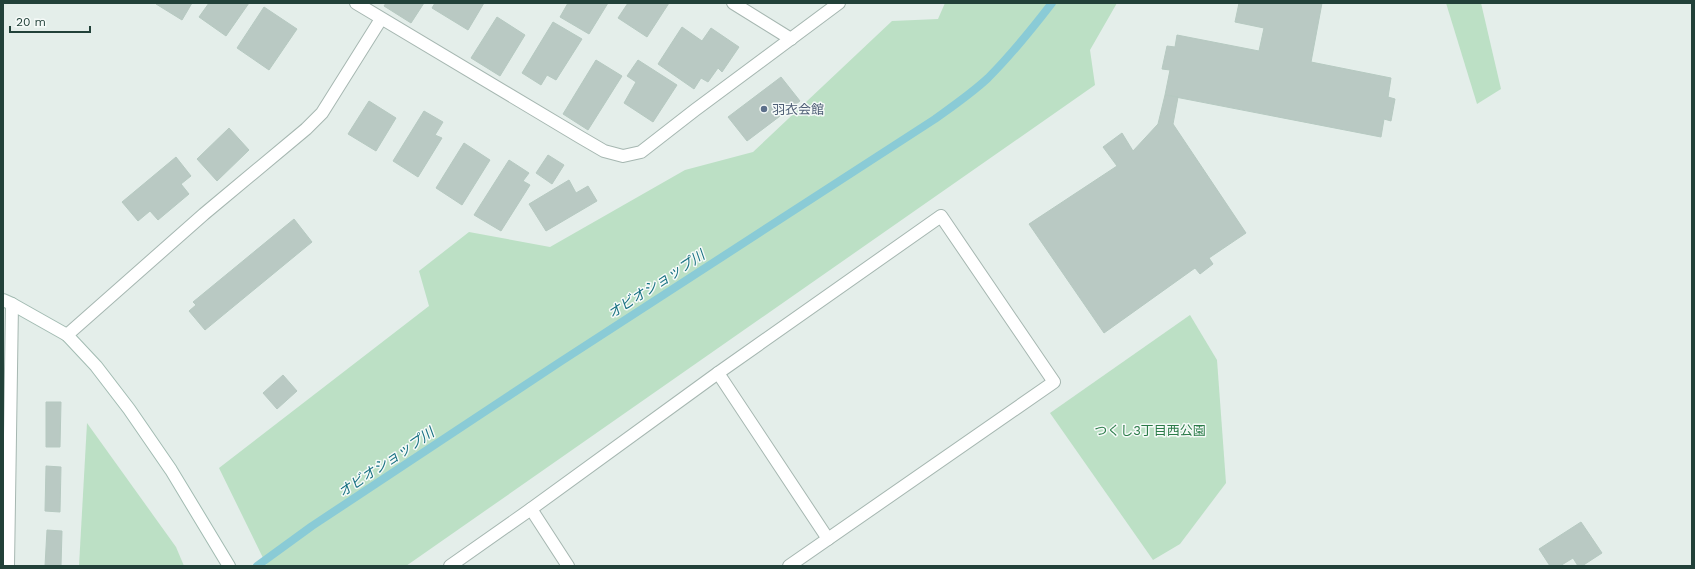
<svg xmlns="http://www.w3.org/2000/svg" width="1695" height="569" font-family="'Work Sans','Noto Sans JP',sans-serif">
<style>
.green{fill:#bce0c5}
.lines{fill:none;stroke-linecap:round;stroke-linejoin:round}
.stream{stroke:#8acbd6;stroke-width:8}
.building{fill:#b9c9c3;stroke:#b6c9c1}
.lane-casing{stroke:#a6b7b1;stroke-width:14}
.street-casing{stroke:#a6b7b1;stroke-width:14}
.secondary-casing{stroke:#a2bbb2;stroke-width:14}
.lane{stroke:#fff;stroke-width:12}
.street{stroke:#fff;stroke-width:12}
.secondary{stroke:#fff;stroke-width:12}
.service-dot{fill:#5c6f8a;stroke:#f5faf8;stroke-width:1.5}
.labels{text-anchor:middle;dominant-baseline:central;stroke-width:3;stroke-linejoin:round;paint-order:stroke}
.service-label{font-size:13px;fill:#4e5e75;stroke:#f5faf8;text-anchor:start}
.park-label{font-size:13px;fill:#2a7b48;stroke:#f5faf8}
.water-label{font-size:14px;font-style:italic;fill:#187182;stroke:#f5faf8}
</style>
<rect width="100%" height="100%" fill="#e4eeea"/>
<g class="green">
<polygon points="945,3 1117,3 1090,50 1095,85 406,566 267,566 219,468 429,306 419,271 469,232 550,247 685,170 753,152 892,21 938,19"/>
<polygon points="1446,3 1481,3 1501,89 1477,104"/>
<polygon points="1190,315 1217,360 1226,483 1180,544 1153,560 1050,413"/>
<polygon points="87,423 176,547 184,566 79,566"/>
</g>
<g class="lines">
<path class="stream" d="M257,566L312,526L560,362L935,119C953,106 972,93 988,78C1011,55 1032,29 1052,3"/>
</g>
<g class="building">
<polygon points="157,3 192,3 182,20 156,4"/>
<polygon points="209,3 249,3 226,36 199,17"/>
<polygon points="386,3 424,3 411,23 384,6"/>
<polygon points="435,3 484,3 468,30 432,8"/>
<polygon points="568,3 608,3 589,34 560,17"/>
<polygon points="628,3 669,3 647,37 618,18"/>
<polygon points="1239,3 1322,3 1311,62 1391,78 1388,97 1395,99 1391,121 1384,119 1381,137 1165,95 1170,70 1162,69 1167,46 1175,47 1177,35 1259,51 1264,28 1235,22"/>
<polygon points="264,7 297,29 269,70 237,48"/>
<polygon points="497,17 525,35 500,76 471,58"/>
<polygon points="553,22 582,39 556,80 547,75 541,85 522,73"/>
<polygon points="682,27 702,41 711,28 739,47 722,72 718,68 708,82 701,78 694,89 658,64"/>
<polygon points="596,60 622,76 588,130 563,114"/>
<polygon points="638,60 677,85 653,122 624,103 636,82 627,76"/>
<polygon points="781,77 800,101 747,141 728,117"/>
<polygon points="1165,95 1178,97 1173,124 1246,233 1209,258 1213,264 1200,274 1195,268 1104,333 1029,224 1117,166 1103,147 1122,133 1133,151 1158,124"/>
<polygon points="369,101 396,118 376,151 348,134"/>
<polygon points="424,111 443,122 435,135 442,138 418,177 393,161"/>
<polygon points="229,128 249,150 217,181 197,159"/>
<polygon points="464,143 490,160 462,205 436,188"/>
<polygon points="548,155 564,165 552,184 536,173"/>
<polygon points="176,157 191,176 181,184 189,194 158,220 150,211 138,221 122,202"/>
<polygon points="509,160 529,173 523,181 530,185 501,231 474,215"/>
<polygon points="569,180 576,193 588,186 597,201 546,231 529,204"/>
<polygon points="294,219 312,242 205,330 189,311 196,305 193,302"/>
<polygon points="283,375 297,391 277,409 263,393"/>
<polygon points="46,402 61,402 60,447 46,447"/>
<polygon points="46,466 61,467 60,512 45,511"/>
<polygon points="1581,522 1602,553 1582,566 1578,566 1573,558 1560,566 1550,566 1539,549"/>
<polygon points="47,530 62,531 61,566 45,566"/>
</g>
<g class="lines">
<defs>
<polyline id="lane" points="8,566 12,304"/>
<g id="street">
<polyline points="356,3 580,137 604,151 623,156 641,152 695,110 839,3"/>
<polyline points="733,3 791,39"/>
<polyline points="67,335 204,214 306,129 322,113 381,19"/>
<polyline points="718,373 828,539"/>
<polyline points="531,509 568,566"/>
<polyline points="450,566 531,509 718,373 941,216 1054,382 789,566"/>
</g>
<polyline id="secondary" points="3,300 12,304 67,335 96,366 129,409 171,470 229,566"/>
</defs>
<use href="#lane" class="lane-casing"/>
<use href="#street" class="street-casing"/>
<use href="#secondary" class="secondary-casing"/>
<use href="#lane" class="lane"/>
<use href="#street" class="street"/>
<use href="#secondary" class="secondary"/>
</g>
<circle class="service-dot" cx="764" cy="109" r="4"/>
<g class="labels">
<g class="service-label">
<text x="772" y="109">羽衣会館</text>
</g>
<g class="park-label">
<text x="1150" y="430">つくし3丁目西公園</text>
</g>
<g class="water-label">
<text transform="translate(656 284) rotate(-33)">オビオショップ川</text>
<text transform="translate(386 462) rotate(-34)">オビオショップ川</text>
</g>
</g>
<rect width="1695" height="569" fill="none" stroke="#224139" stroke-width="8"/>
<path d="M10 26v6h80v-6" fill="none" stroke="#224139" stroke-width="2"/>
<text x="16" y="26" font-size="12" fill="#224139" stroke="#f5faf8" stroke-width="3" paint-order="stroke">20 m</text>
</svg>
